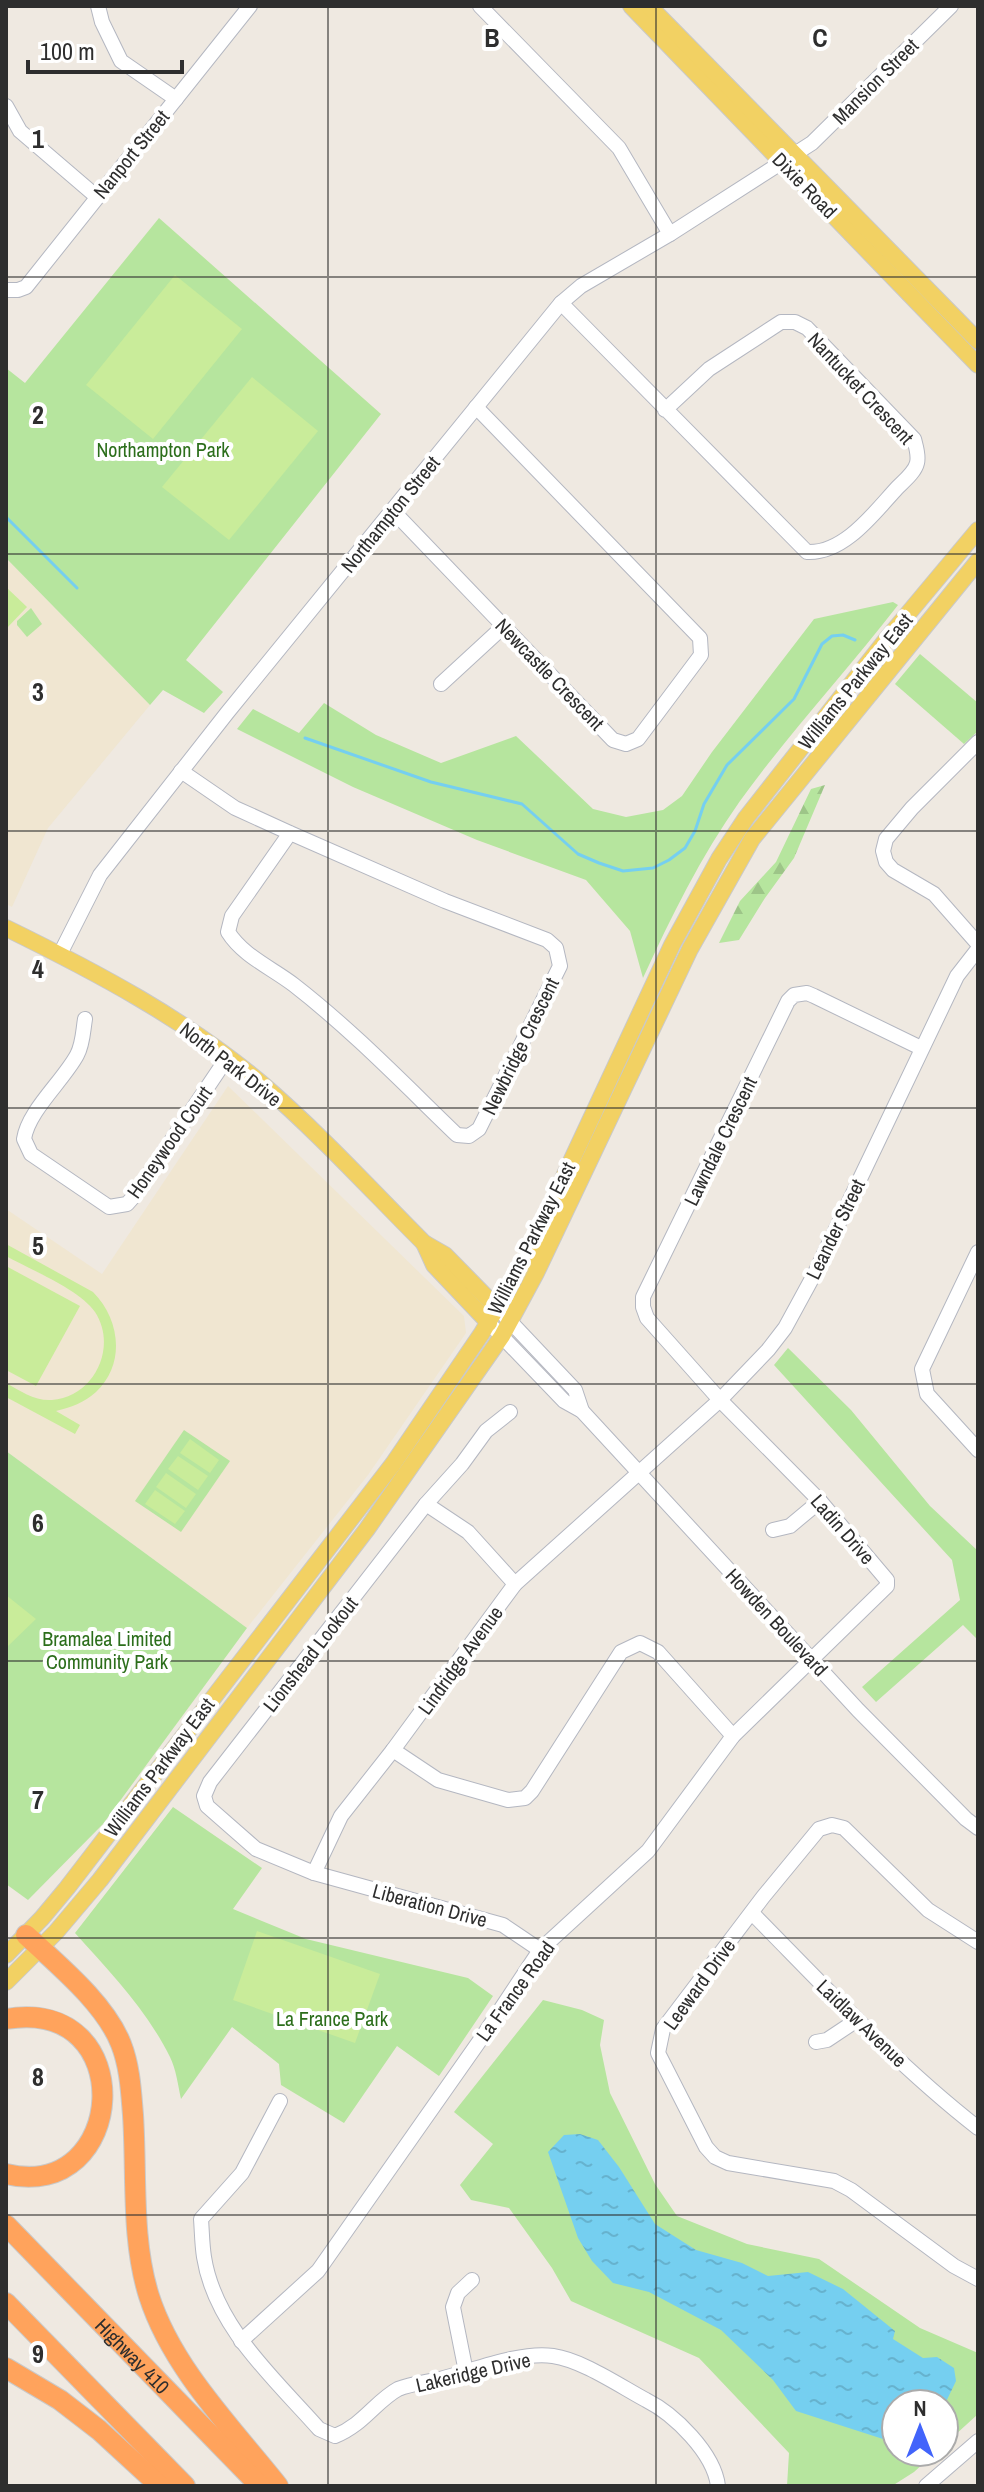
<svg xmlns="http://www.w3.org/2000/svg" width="984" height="2492" font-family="'Archivo Narrow',sans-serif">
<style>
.education{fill:#f0e6d1}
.grass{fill:#b6e59e}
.forest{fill:url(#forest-firs)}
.pitch{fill:#c9ec9a}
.water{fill:url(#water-ripples)}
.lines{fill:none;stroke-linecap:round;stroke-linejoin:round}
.stream{stroke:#75cff0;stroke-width:3}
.minor-casing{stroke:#b4b7c1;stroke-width:16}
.major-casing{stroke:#c9c9c9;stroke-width:18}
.highway-casing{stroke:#c9c9c9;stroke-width:22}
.minor{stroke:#fff;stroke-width:14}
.major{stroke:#f2d163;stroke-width:16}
.highway{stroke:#ffa35c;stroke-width:20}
.grid{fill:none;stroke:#2e2e2e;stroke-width:2;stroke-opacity:0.55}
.labels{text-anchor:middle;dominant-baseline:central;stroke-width:8;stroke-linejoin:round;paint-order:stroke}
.street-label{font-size:20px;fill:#2e2e2e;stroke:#fff}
.park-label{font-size:20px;fill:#2c6e1b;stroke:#fff}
.grid-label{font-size:26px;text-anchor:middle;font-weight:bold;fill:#2e2e2e;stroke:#fff;stroke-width:8;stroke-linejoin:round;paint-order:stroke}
</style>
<defs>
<pattern id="forest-firs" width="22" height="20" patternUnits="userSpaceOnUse" patternTransform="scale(2)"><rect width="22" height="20" fill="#b6e59e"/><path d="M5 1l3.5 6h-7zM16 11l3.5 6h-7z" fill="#9dc588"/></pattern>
<pattern id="water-ripples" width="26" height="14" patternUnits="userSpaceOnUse" patternTransform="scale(2)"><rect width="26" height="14" fill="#75cff0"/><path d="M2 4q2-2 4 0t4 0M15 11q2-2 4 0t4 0" fill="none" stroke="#66b2ce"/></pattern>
</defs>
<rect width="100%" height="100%" fill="#efe9e1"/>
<g class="education">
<polygon points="6,558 150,705 48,828 12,907 6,904"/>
<polygon points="228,1086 464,1316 466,1333 368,1475 247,1628 6,1451 6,1209 102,1274"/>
</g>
<g class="grass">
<polygon points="159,218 381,414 186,660 223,692 204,713 163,690 150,705 6,558 6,368 25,383"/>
<path d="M893,602L898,605C847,671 789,733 740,801C701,856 671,917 643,978L630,931L586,880L477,840L353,787L237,729L253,709L299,733L324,703L376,735L441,763L516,736L593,809L626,817L663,810L682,796L712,752L814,619Z"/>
<polygon points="31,608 42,624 27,637 17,625 17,621"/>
<polygon points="920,654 978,703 978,731 964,744 895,684"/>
<polygon points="788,1348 851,1410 930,1506 978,1551 978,1640 963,1625 876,1702 862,1687 960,1600 952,1560 774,1365"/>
<polygon points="184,1430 230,1461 181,1532 135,1501"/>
<polygon points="6,1451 247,1628 103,1824 28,1900 6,1884"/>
<path d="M173,1807L262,1868L233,1909L306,1939L468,1978L493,1996L439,2076L397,2046L344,2123L281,2085L279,2064L232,2027L181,2099C178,2085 176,2069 170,2057C146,2009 110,1972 75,1933Z"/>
<polygon points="543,2000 582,2010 604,2020 600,2045 610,2093 655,2184 677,2216 747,2244 819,2259 920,2328 978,2353 977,2415 944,2445 944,2404 896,2404 896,2452 936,2452 914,2472 892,2486 787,2486 789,2453 699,2358 571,2301 552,2268 509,2208 471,2200 460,2185 493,2144 454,2112"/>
</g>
<polygon class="forest" points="825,785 794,858 765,898 739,940 719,943 740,901 776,862 811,789"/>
<g class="pitch">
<polygon points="175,275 242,329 153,439 86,385"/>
<polygon points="252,377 318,431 229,540 162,487"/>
<polygon points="6,587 27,607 6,629"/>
<path d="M6,1244L93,1292C120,1319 126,1364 96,1392C84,1403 71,1407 56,1411L80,1425L75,1434L6,1397V1383C21,1391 34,1401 52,1400C94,1397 118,1347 95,1312C79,1289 31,1270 6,1256Z"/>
<polygon points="6,1266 80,1306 36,1386 6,1370"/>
<polygon points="190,1439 219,1460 210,1473 180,1453"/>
<polygon points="178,1456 208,1476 198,1490 168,1469"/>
<polygon points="166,1473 196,1494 186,1508 156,1487"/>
<polygon points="155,1490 185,1511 175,1524 145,1504"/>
<polygon points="6,1595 36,1619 6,1648"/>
<polygon points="257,1931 380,1974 355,2043 233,2000"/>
</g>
<polygon class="water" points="580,2134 598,2140 619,2167 655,2224 696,2250 742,2263 768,2276 808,2272 843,2289 895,2331 893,2339 923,2358 937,2357 954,2368 956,2381 944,2406 896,2404 896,2435 883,2439 796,2411 773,2380 721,2330 649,2292 613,2283 592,2261 578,2238 548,2152 564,2135"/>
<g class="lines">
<g class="stream">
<polyline points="6,517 77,588"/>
<polyline points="305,738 431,782 522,804 578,854 599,863 623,871 653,868 669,860 685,848 695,831 704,804 727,765 794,699 822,644 832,636 843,635 855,640"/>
</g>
<defs>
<g id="minor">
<polyline points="98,6 102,22 121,61 176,99"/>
<polyline points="480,6 619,148 670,234"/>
<polyline points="6,106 20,131 97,197"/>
<polyline points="6,290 18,290 26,287 250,6"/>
<path d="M561,303L807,552C844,554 874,513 897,488C904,481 915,472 917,463C919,455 916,447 914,439L807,328L795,322H781L709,369L665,410"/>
<polyline points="393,511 613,740 626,744 638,739 701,655 700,638 476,407"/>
<polyline points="441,684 504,626"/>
<polyline points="978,742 912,808 886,839 883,851 886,862 893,870 934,894 978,944"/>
<path d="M181,771L235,808L290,833L445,901L547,940L556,948L560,966L479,1129L469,1136L457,1135C404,1084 352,1030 294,985C272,968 243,956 228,932L232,916L290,833"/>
<polyline points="60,954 100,875 227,713 561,303 581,286 670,234 812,143 951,6"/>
<path d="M85,1019C83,1031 83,1044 77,1055C63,1081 28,1111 24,1139L31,1154L109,1207L127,1204L135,1195L227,1058"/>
<polyline points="978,1252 922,1369 927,1394 978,1450"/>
<polyline points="505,1316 575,1390 582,1411"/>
<polyline points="489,1323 564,1401 582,1411 858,1710 966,1819 978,1828"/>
<polyline points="510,1412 486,1431 462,1464 426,1504 210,1782 204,1796 207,1806 256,1849 314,1873 503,1925 540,1950"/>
<polyline points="426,1504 468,1532 515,1584"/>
<polyline points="773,1530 790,1526 820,1501"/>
<polyline points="393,1750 438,1780 508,1800 525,1798 532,1791 621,1652 640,1643 658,1652 733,1736"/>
<polyline points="314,1873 341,1816 393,1750 515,1584 720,1400 768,1350 785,1328 815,1273 957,976 978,949"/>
<path d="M752,1913C825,1987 896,2064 978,2128"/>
<polyline points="978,1942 928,1910 844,1828 832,1825 819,1829 763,1897 663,2029 658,2053 706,2147 715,2157 728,2163 834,2181 851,2190 954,2266 978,2279"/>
<polyline points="816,2042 827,2040 857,2020"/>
<path d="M280,2101L242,2173L201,2219C202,2232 202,2244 204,2257C215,2327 275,2379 319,2429L335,2436C363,2425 376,2401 398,2389C410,2384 427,2382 440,2379C472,2371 520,2351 553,2356C582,2360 620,2386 646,2400C674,2414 714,2453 718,2486"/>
<polyline points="241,2341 318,2271 483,2036 540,1950 648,1851 733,1736 887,1586 887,1580 820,1501 720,1400 647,1318 643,1307 643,1297 788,1001 794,995 807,993 814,996 921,1048"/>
<polyline points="466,2372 453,2307 458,2293 472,2280"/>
<polyline points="926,2486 978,2441"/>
</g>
<g id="major">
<polyline points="631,6 978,365"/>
<polyline points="649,6 978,341"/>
<path d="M6,928C96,972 185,1019 262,1084C319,1133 371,1190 424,1243L445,1255L498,1309"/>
<polyline points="424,1243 434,1265 489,1323"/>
<polyline points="6,1955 42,1918 67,1888 393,1464 482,1333 526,1258 672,945 719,859 746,818 886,640 978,530"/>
<polyline points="6,1982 56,1932 100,1880 367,1529 502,1336 536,1273 690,949 752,839 978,561"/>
</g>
<g id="highway">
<path d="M26,1935C58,1965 105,2003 121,2044C130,2067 131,2091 133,2115C137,2175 131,2239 149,2296C172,2368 232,2428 278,2486"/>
<path d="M6,2019C141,1996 128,2203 6,2174"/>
<path id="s1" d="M6,2225L260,2486"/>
<polyline points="6,2303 185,2486"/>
<polyline points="6,2368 60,2400 99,2430 160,2486"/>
</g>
</defs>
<use href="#minor" class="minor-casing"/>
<use href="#major" class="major-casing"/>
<use href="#highway" class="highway-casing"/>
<use href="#minor" class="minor"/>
<use href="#major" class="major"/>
<use href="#highway" class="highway"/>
</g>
<path class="grid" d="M328,6V2486M656,6V2486M6,277H978M6,554H978M6,831H978M6,1108H978M6,1384H978M6,1661H978M6,1938H978M6,2215H978"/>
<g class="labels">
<g class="street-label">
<text transform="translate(875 81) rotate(-45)">Mansion Street</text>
<text transform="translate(131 154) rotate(-51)">Nanport Street</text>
<text transform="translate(805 185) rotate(46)">Dixie Road</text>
<text transform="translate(861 388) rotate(47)">Nantucket Crescent</text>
<text transform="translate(390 514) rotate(-51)">Northampton Street</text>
<text transform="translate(550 674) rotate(46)">Newcastle Crescent</text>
<text transform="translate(855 681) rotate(-51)">Williams Parkway East</text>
<text transform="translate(520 1046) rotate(-64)">Newbridge Crescent</text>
<text transform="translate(231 1064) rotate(38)">North Park Drive</text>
<text transform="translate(720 1141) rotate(-64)">Lawndale Crescent</text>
<text transform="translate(169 1142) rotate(-55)">Honeywood Court</text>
<text transform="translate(835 1229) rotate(-64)">Leander Street</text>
<text transform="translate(531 1238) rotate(-63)">Williams Parkway East</text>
<text transform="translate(843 1529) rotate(49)">Ladin Drive</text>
<text transform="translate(777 1622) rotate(47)">Howden Boulevard</text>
<text transform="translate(310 1654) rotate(-52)">Lionshead Lookout</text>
<text transform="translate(460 1660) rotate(-54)">Lindridge Avenue</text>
<text transform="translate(159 1767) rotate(-53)">Williams Parkway East</text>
<text transform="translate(430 1905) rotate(15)">Liberation Drive</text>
<text transform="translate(699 1984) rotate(-54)">Leeward Drive</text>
<text transform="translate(515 1991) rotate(-54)">La France Road</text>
<text transform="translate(862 2023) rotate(44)">Laidlaw Avenue</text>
<text stroke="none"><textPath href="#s1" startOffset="182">Highway 410</textPath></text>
<text transform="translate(473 2372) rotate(-13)">Lakeridge Drive</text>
</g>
<g class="park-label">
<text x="163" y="449">Northampton Park</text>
<text x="107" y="1638">Bramalea Limited<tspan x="107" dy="23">Community Park</tspan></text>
<text x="332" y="2018">La France Park</text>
</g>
</g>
<g class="grid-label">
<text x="492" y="47">B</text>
<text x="820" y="47">C</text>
<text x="38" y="148">1</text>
<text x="38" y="424">2</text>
<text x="38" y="701">3</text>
<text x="38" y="978">4</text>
<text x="38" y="1255">5</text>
<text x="38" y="1532">6</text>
<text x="38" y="1809">7</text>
<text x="38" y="2086">8</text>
<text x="38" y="2363">9</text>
</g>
<rect width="984" height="2492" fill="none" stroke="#2e2e2e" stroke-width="16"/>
<g transform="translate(920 2428)"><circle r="38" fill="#ffffff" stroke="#ababab" stroke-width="2"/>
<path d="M0-6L14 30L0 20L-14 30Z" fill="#4264fb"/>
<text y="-12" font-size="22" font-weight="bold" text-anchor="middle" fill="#2e2e2e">N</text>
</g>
<path d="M28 60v12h154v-12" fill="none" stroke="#2e2e2e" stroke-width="4"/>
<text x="40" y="60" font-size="24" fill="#2e2e2e" stroke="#ffffff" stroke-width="6" paint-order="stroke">100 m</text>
</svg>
